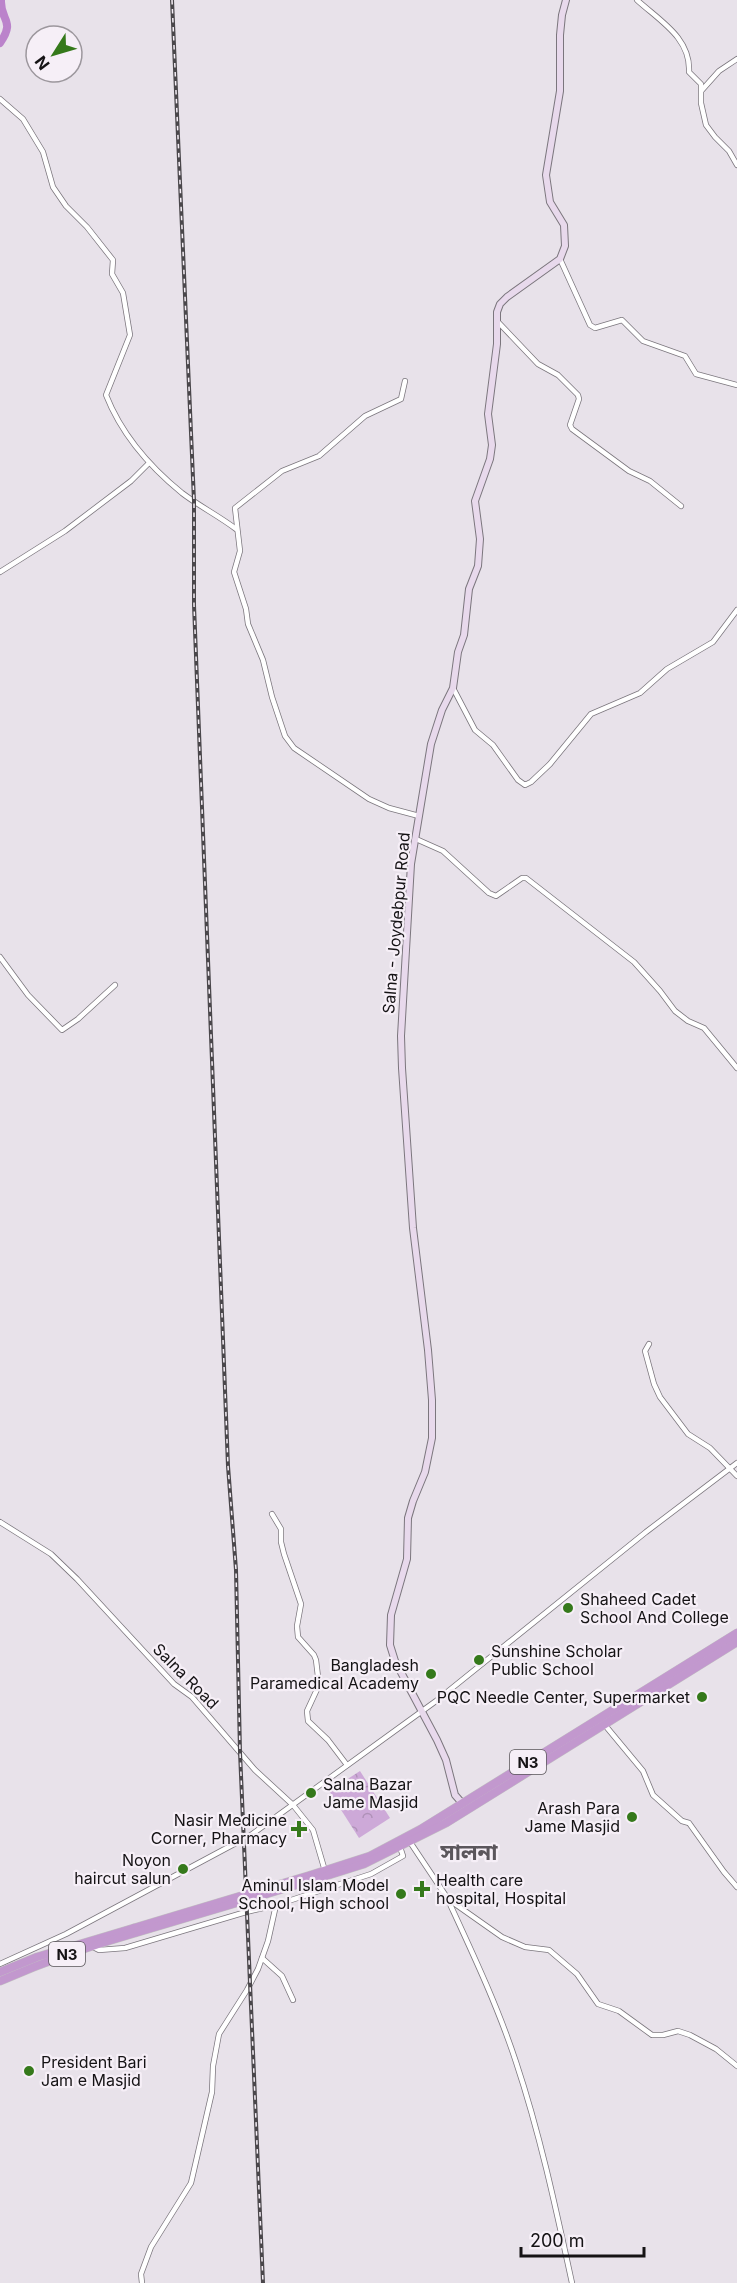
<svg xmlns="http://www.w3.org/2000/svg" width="737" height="2283" font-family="Inter,'Noto Sans Bengali',sans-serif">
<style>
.forest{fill:url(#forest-crowns)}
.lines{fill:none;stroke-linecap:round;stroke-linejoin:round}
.river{stroke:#bb83cb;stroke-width:8}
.minor-casing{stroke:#7b767d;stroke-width:6}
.secondary-casing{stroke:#7b767d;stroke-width:8}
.trunk-casing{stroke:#c2c2c2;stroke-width:9}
.minor{stroke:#fff;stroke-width:4.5}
.secondary{stroke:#e8d9ec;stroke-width:6}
.trunk{stroke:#c298ce;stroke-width:8}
.rail-casing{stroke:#4a474b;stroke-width:4}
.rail{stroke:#f6eff7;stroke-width:1.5;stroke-dasharray:4.5;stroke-linecap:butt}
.trunk-bridge-casing{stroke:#c2c2c2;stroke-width:9;stroke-linecap:butt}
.trunk-bridge{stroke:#c298ce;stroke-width:8}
.poi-dot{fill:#35791b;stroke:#f6eff7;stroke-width:2}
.labels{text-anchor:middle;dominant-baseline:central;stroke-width:4.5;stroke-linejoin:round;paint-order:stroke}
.shield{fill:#f6eff7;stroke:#585559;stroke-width:1.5}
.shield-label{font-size:15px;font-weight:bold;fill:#151315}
.street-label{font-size:16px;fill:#151315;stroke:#f6eff7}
.poi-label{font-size:16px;fill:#151315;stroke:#f6eff7;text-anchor:end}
.district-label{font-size:22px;font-weight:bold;fill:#5b565c;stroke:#f6eff7}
</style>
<defs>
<pattern id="forest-crowns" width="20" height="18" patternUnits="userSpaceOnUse" patternTransform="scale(1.5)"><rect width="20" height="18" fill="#cda9d8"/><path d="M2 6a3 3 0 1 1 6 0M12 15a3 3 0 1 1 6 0" fill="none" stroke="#af91b8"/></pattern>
</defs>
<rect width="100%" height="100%" fill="#e8e2ea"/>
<polygon class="forest" points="360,1771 390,1818 359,1838 329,1791"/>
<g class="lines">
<path class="river" d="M0,43C16,20 0,21 1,0"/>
<defs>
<g id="minor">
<path d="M637,0C660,21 691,38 689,72L701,84V103L706,125L715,137L729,151L737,165"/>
<polyline points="702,90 719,71 737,59"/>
<path d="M0,99L23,119L43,152L53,187L66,206L87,227L113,260L112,274L123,293L130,335L106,395C121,433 150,467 182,493C199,506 219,516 236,529"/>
<polyline points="560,259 590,325 595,328 622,320 643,341 685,356 696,374 737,385"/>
<polyline points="498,322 538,364 558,375 578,395 579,399 570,425 572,429 629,471 650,481 681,506"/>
<polyline points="405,381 401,399 365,416 319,456 282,471 235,508 240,551 234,572 246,609 248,624 263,660 272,697 285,736 294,748 369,799 389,808 419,816"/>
<polyline points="0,572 65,531 131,481 149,463"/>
<polyline points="453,688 475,730 493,745 518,780 525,785 531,782 550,764 591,714 640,693 667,669 713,642 737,610"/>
<polyline points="416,839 443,851 489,893 496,896 522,878 526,878 634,962 660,991 675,1011 688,1021 704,1028 737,1068"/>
<polyline points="0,957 28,995 62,1030 78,1019 115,985"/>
<polyline points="649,1344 645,1351 654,1384 660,1397 688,1434 710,1448 737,1476"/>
<polyline points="272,1514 281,1529 281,1542 284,1554 301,1604 297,1626 298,1637 314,1655 316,1660 319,1685 307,1711 308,1721 328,1740 347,1765"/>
<polyline points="0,1522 51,1554 77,1579 174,1684 192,1697 255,1770 293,1805 313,1830 325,1871"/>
<polyline points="604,1724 643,1771 653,1795 682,1821 689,1823 724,1872 737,1887"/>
<polyline points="410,1842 448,1899 502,1937 525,1947 549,1950 577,1974 598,2004 619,2011 652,2035 663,2035 678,2031 690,2035 716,2049 737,2066"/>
<path d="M449,1902C473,1954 498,2007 516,2062C540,2134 556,2209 572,2283"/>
<polyline points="91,1946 99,1950 125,1948 246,1912 276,1905 371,1874 403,1856 400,1847"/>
<polyline points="262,1958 282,1976 293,2000"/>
<polyline points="0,1964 66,1934 251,1835 436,1701 646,1532 737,1463"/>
<polyline points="142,2283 141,2274 151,2247 191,2183 212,2092 213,2066 219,2034 247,1990 258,1969 268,1941 276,1905"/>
</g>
<polyline id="secondary" points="462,1803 455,1795 446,1760 437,1740 395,1661 390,1645 391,1615 407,1559 408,1518 413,1501 425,1472 432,1438 432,1400 428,1350 413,1228 402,1068 401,1036 411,864 431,744 442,710 453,688 458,652 464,635 469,589 478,566 480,539 475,501 490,459 492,445 488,414 497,344 497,312 500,304 507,297 560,259 565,246 564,225 550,202 546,175 560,91 560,35 562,15 566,0"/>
<g id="trunk">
<polyline points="311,1875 370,1856 421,1829 737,1633"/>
<polyline points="313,1880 364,1864 446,1823 737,1642"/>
<polyline points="0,1972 37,1957 134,1928"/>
<path d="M0,1981C44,1962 89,1946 135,1933"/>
</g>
</defs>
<use href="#minor" class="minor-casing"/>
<use href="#secondary" class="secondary-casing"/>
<use href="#trunk" class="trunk-casing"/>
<use href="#minor" class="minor"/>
<use href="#secondary" class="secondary"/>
<use href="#trunk" class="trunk"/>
<defs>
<polyline id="rail" points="172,0 194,501 194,605 228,1466 236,1570 240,1752 263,2283"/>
</defs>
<use href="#rail" class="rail-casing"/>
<use href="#rail" class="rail"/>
<defs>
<g id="trunk-bridge">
<polyline points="134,1928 311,1875"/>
<polyline points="135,1933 313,1880"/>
</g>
</defs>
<use href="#trunk-bridge" class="trunk-bridge-casing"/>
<use href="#trunk-bridge" class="trunk-bridge"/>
</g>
<g class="poi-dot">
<circle cx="568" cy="1608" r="6"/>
<circle cx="479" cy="1660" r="6"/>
<circle cx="431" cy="1674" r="6"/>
<circle cx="702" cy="1697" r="6"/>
<circle cx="311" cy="1793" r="6"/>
<circle cx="632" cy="1817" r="6"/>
<path d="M296 1820h6v6h6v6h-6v6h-6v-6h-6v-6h6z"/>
<circle cx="183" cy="1869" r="6"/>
<path d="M419 1880h6v6h6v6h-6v6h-6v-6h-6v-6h6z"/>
<circle cx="401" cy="1894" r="6"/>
<circle cx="29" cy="2071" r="6"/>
</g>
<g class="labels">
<g class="shield">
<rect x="510" y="1750" width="36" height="24" rx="4.5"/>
<rect x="49" y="1942" width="36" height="24" rx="4.5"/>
</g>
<g class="shield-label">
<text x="528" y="1762">N3</text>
<text x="67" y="1954">N3</text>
</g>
<g class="street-label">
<text transform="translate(396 923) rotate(-85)">Salna - Joydebpur Road</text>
<text transform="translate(186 1676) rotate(45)">Salna Road</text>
</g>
<g class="poi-label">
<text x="580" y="1599" text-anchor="start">Shaheed Cadet<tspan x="580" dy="18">School And College</tspan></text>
<text x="491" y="1651" text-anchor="start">Sunshine Scholar<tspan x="491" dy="18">Public School</tspan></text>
<text x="419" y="1665">Bangladesh<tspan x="419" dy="18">Paramedical Academy</tspan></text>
<text x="690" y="1697">PQC Needle Center, Supermarket</text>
<text x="323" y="1784" text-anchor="start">Salna Bazar<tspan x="323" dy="18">Jame Masjid</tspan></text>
<text x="620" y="1808">Arash Para<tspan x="620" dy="18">Jame Masjid</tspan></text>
<text x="287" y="1820">Nasir Medicine<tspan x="287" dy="18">Corner, Pharmacy</tspan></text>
<text x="171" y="1860">Noyon<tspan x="171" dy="18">haircut salun</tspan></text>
<text x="436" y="1880" text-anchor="start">Health care<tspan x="436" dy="18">hospital, Hospital</tspan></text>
<text x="389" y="1885">Aminul Islam Model<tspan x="389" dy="18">School, High school</tspan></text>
<text x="41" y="2062" text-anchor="start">President Bari<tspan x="41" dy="18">Jam e Masjid</tspan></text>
</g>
<g class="district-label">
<text x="469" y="1852">সালনা</text>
</g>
</g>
<g transform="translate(54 54) rotate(233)"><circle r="28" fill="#f6eff7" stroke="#9c979d" stroke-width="1.5"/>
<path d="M0-4.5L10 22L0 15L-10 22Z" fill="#35791b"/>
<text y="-9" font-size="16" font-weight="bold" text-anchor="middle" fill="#151315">N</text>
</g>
<path d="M521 2247v9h123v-9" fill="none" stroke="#151315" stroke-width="3"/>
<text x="530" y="2247" font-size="18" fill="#151315" stroke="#f6eff7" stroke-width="4.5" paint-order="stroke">200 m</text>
</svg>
